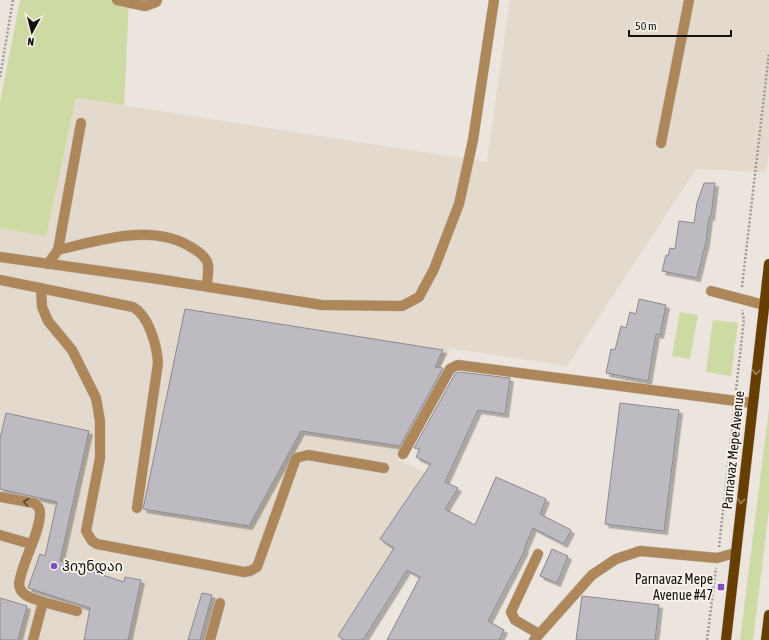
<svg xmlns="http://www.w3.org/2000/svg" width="769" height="640" font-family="'Asap Condensed','Noto Sans Georgian',sans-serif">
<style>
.built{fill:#e3d9cc}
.green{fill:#cddaa3}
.building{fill:#bdbac2;stroke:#8b8890;filter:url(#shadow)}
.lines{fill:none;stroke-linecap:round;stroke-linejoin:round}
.minor-casing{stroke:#c8c3bd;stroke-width:11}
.major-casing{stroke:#c8c3bd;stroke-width:11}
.path{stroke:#9e9994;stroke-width:2.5;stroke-dasharray:2 2;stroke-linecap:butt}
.minor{stroke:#ad875a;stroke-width:10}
.major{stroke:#663e01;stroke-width:10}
.oneway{stroke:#a0865f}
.oneway2{stroke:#584631}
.poi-dot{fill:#844cc2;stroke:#f8f3eb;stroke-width:1.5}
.labels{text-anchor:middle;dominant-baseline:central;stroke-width:3.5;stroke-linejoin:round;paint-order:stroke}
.street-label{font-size:14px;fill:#13110f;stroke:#f8f3eb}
.poi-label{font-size:14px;fill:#13110f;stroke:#f8f3eb;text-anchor:start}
</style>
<defs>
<filter id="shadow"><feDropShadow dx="3.5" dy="3.5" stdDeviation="0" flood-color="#0004"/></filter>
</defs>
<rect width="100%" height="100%" fill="#ebe5de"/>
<polygon class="built" points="510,0 769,0 769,152 766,172 696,169 567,366 450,348 397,459 458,488 363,640 0,640 0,228 46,235 76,98 487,162"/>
<g class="green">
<polygon points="20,0 129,0 124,105 76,98 46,236 0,228 0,103"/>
<polygon points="680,312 698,315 690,359 672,356"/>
<polygon points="713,320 738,323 731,376 706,372"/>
<polygon points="769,408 769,509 753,640 740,640"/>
</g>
<g class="building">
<polygon points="704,183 715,183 711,217 709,217 706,242 697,278 662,271 666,255 668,256 670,248 675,249 679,221 694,223 697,203"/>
<polygon points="639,299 666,305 660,335 656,334 648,381 606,373 611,349 615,350 621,326 626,328 630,312 636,314"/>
<polygon points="185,309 443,350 435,367 443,368 400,446 301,431 249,526 143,509"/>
<polygon points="459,372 510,378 505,414 478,410 445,482 458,488 445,509 475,525 496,477 546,499 540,514 571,530 564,544 533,528 524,549 525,550 488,621 504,630 499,640 387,640 420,577 407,570 363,640 344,640 338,636 394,548 380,539 431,464 416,457 420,449 414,448 455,374"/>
<polygon points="620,403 679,410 664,531 605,524"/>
<polygon points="6,413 89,431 60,561 124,582 125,577 141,580 128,640 84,640 90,608 28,588 40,554 45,556 57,502 0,489 0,439"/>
<polygon points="552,549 568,556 557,583 540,576"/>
<polygon points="202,593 212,595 200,640 188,640"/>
<polygon points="582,596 659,605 655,640 576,640"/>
<polygon points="0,598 27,606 18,640 0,640"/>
</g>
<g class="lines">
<defs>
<g id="minor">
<polyline points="117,0 145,6 156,2 157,0"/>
<polyline points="661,143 689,0"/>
<polyline points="58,250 81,123"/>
<polyline points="0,257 158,279 322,305 402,306 419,297 434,269 459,204 473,140 494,0"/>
<path d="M48,264L58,250C101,240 154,222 194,249C199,252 207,258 208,265C209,271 207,279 207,286"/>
<path d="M0,280L133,307C149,316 157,346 158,363L137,508"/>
<polyline points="41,288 42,307 48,321 72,350 96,398 100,421 100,458 86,531 92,541 97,544 244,572 250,571 257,567 296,458 308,455 384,468"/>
<polyline points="711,291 764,305"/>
<polyline points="403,454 450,369 458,365 752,403"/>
<path d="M0,497L34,503C38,506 40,508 40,513C40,534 22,561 19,584C20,596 32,598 43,602L33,640"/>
<polyline points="0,535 31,544"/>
<polyline points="538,554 511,612 515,620 539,634"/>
<polyline points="43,602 77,611"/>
<polyline points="210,640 220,603"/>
<polyline points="534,640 592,575 616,559 640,551 717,558 735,553"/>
</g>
<g id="major">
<polyline points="726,640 769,264"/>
<polyline points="766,640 769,615"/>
</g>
</defs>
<use href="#minor" class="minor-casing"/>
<use href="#major" class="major-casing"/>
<g class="path">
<polyline points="0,77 13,0"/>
<polyline points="742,287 769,53"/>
<polyline points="736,390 744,319 742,310"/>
<polyline points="719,547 734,411"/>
<polyline points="707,640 716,568"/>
</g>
<use href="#minor" class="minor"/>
<use href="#major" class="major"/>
</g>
<defs><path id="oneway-chevron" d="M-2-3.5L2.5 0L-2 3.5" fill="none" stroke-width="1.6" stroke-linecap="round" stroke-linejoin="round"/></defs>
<g class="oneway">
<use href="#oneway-chevron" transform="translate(756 372) rotate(97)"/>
<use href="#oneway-chevron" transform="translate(741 501) rotate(96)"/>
</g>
<use class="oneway2" href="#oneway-chevron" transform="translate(26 502) rotate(-169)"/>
<g class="poi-dot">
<circle cx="54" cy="566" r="4"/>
<rect x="717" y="583" width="8" height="8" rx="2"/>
</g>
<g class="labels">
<g class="street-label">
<text transform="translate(733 450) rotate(-84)">Parnavaz Mepe Avenue</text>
</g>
<g class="poi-label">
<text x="62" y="566">ჰიუნდაი</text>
<text x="713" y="579" text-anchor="end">Parnavaz Mepe<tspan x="713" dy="16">Avenue #47</tspan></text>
</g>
</g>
<g transform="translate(32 32) rotate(187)" stroke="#f8f3eb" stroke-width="3" paint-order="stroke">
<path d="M0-3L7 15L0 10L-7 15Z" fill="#13110f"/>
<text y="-6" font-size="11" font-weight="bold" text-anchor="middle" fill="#13110f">N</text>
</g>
<path d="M629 30v6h102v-6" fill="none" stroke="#13110f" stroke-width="2"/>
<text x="635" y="30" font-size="12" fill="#13110f" stroke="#f8f3eb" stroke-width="3" paint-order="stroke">50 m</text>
</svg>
